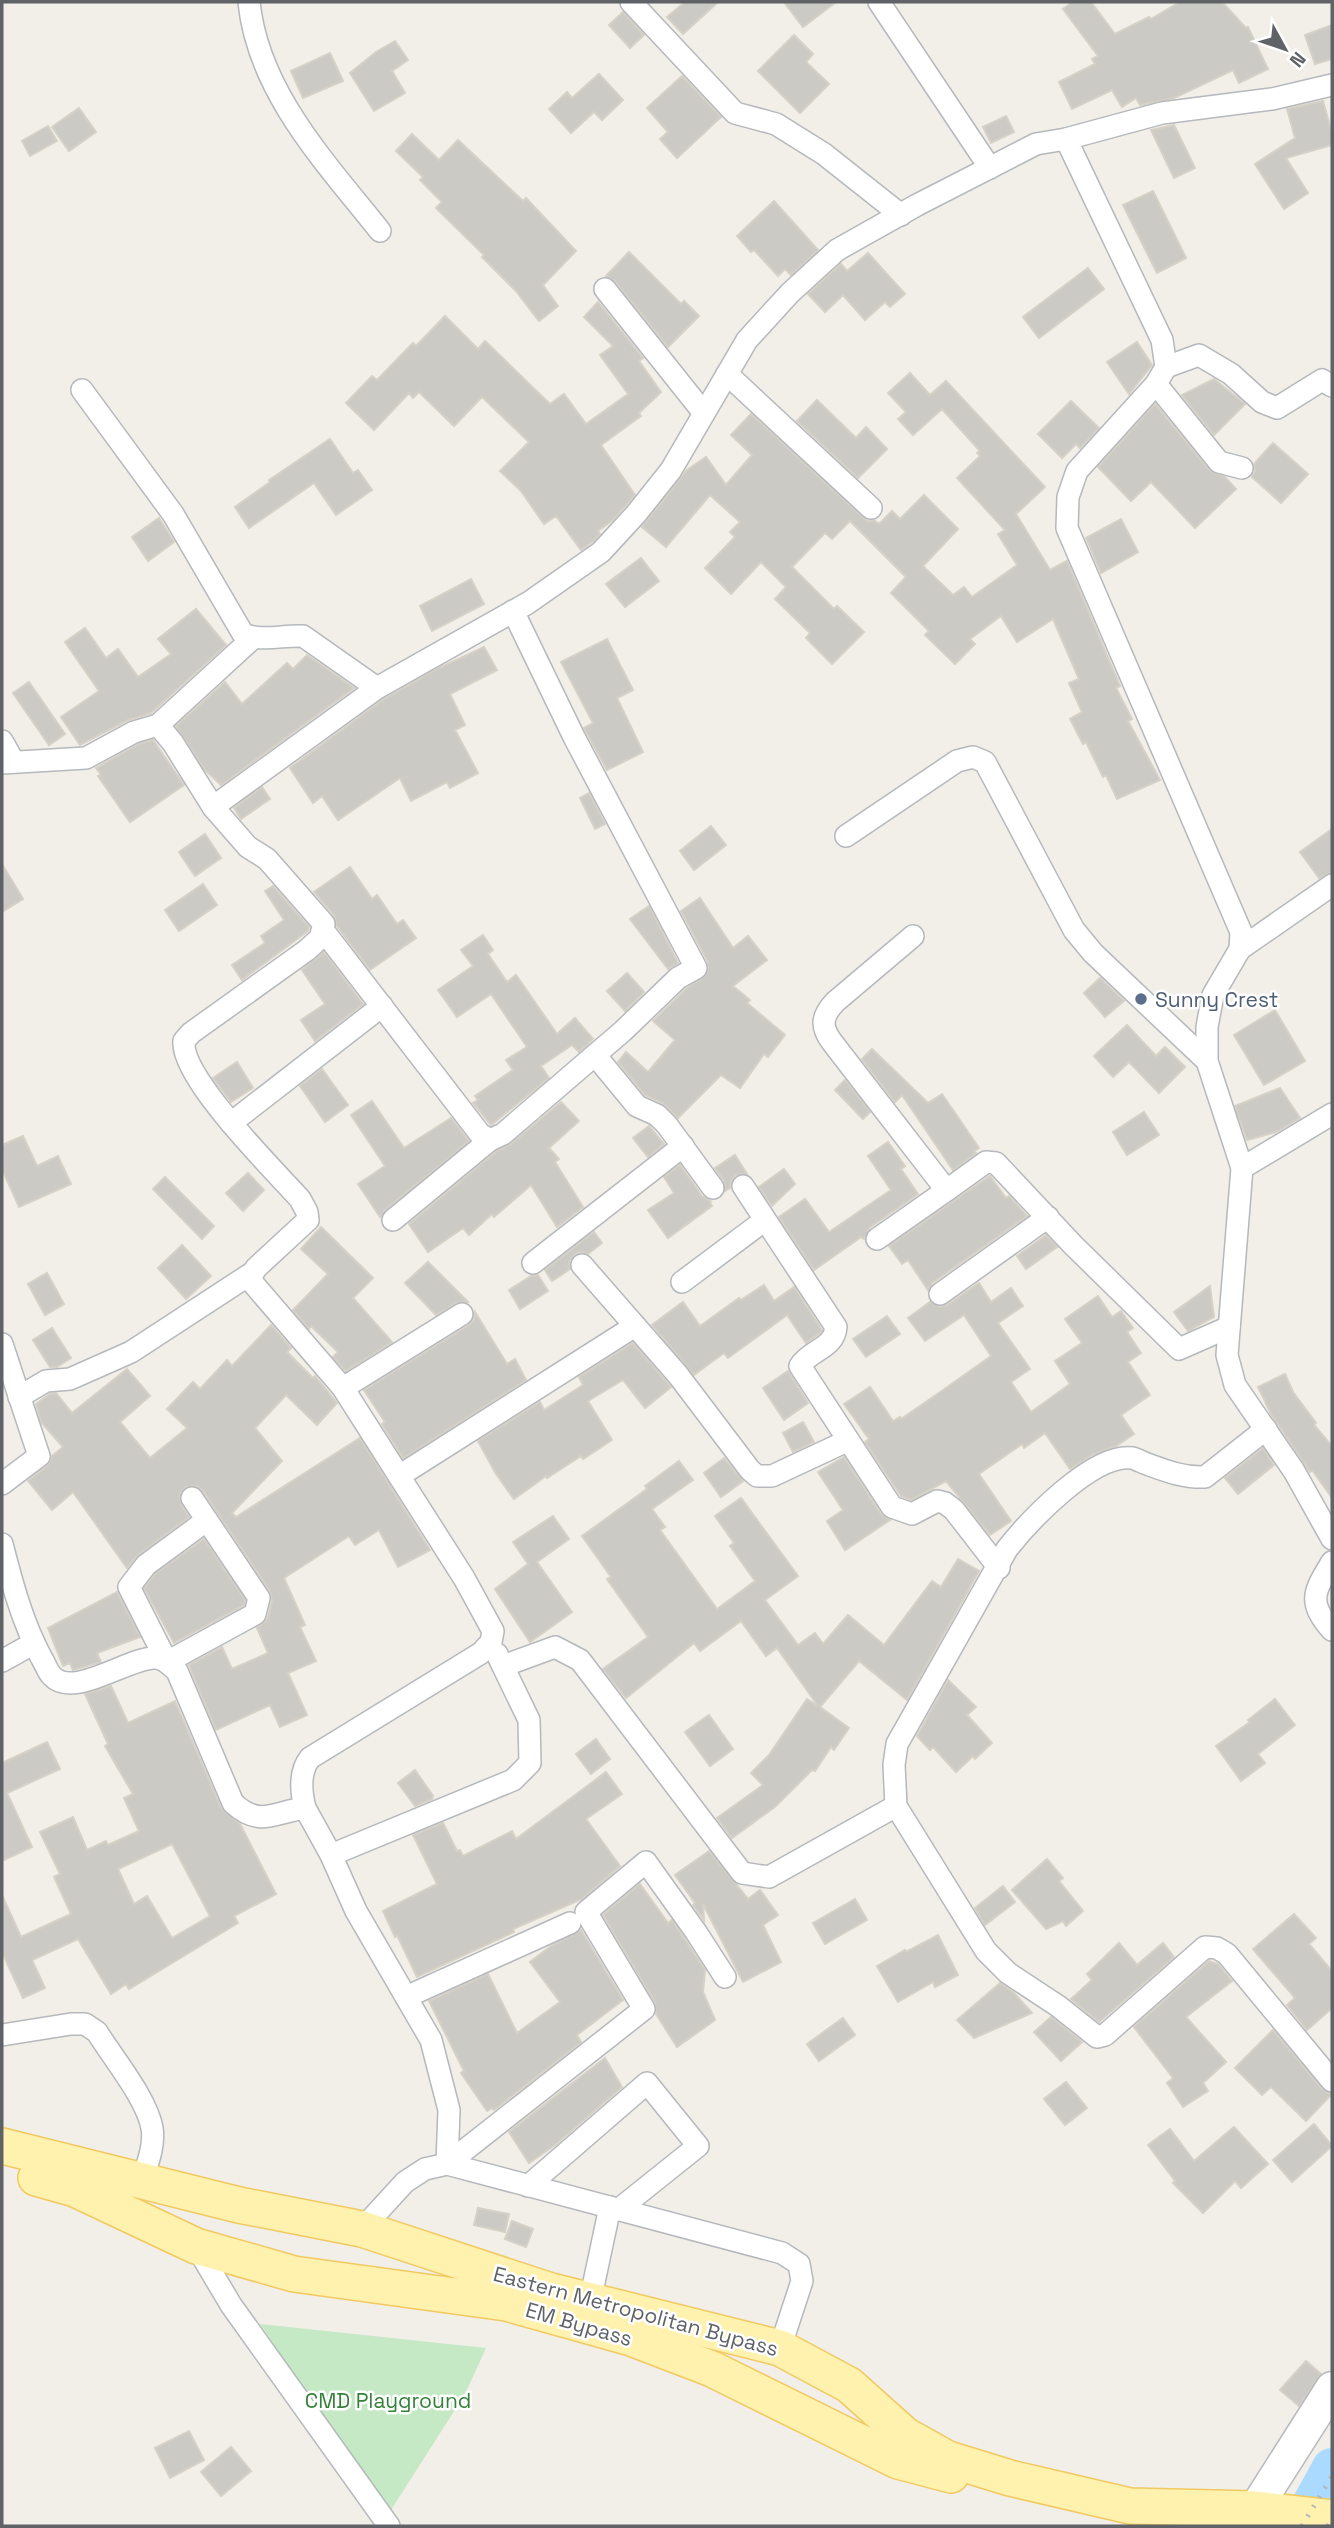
<svg xmlns="http://www.w3.org/2000/svg" width="1334" height="2528" font-family="'Space Grotesk',sans-serif">
<style>
.green{fill:#c5e8c5}
.lines{fill:none;stroke-linecap:round;stroke-linejoin:round}
.river{stroke:#aadaff;stroke-width:40}
.building{fill:#cccac5;stroke:#d6d1c6;stroke-width:2;fill-rule:evenodd}
.street-casing{stroke:#b5b8bc;stroke-width:24}
.secondary-casing{stroke:#b6babf;stroke-width:35}
.primary-casing{stroke:#f2c960;stroke-width:38}
.street{stroke:#fff;stroke-width:21}
.secondary{stroke:#fff;stroke-width:32}
.primary{stroke:#fff2af;stroke-width:35}
.rail{stroke:#b6b7b8;stroke-width:5;stroke-dasharray:2 9;stroke-linecap:butt}
.service-dot{fill:#5c6f8a;stroke:#fff;stroke-width:2.5}
.labels{text-anchor:middle;dominant-baseline:central;stroke-width:5;stroke-linejoin:round;paint-order:stroke}
.service-label{font-size:21px;fill:#4e5e75;stroke:#fff;text-anchor:start}
.street-label{font-size:21px;fill:#5f6368;stroke:#fff}
.park-label{font-size:21px;fill:#348238;stroke:#fff}
</style>
<rect width="100%" height="100%" fill="#f1efe8"/>
<polygon class="green" points="260,2324 486,2348 465,2394 389,2513"/>
<g class="lines">
<polyline class="river" points="1300,2526 1332,2468"/>
</g>
<g class="building">
<polygon points="685,2 718,2 683,34 667,17"/>
<polygon points="784,2 836,2 803,27"/>
<polygon points="1073,2 1091,2 1115,34 1149,17 1151,19 1180,2 1222,2 1246,28 1248,27 1268,69 1239,83 1233,70 1174,98 1140,105 1136,98 1122,107 1112,90 1072,109 1059,82 1095,64 1092,59 1098,56 1063,9"/>
<polygon points="623,12 644,35 630,48 609,25"/>
<polygon points="1332,25 1332,59 1315,64 1305,35"/>
<polygon points="794,35 813,54 806,62 829,84 800,113 758,71"/>
<polygon points="395,41 408,60 392,71 405,93 374,111 350,73 376,52"/>
<polygon points="330,53 343,81 303,98 291,71"/>
<polygon points="599,74 623,100 602,120 594,112 571,133 549,109 567,92 572,98"/>
<polygon points="682,76 721,117 677,158 660,139 668,132 647,108"/>
<polygon points="1323,101 1332,133 1332,145 1286,158 1308,193 1284,209 1255,164 1295,138 1287,109"/>
<polygon points="79,108 96,132 69,151 52,127"/>
<polygon points="1006,116 1014,132 991,143 983,127"/>
<polygon points="1174,125 1195,168 1174,178 1151,130"/>
<polygon points="48,126 57,141 30,156 22,141"/>
<polygon points="412,134 439,160 458,140 523,201 526,198 576,251 543,285 558,306 539,321 516,291 482,257 484,255 436,208 442,202 420,180 423,177 396,151"/>
<polygon points="1153,191 1186,258 1157,273 1123,205"/>
<polygon points="774,201 818,250 791,275 785,269 778,276 754,250 751,252 737,236"/>
<polygon points="629,252 681,304 684,301 699,316 668,347 615,281 606,276"/>
<polygon points="868,253 905,294 890,307 885,302 865,320 843,295 825,312 808,294 841,264 847,271"/>
<polygon points="1088,268 1104,289 1039,338 1023,317"/>
<polygon points="598,302 643,358 639,361 661,392 639,413 641,416 601,445 635,495 613,520 598,531 600,534 592,542 581,550 556,516 544,524 521,491 500,471 529,442 482,397 454,426 419,392 413,398 409,393 374,430 346,403 372,376 377,380 413,343 416,346 445,316 478,349 485,341 550,404 564,394 586,424 628,394 600,355 613,346 584,317"/>
<polygon points="1137,342 1152,365 1129,394 1107,362"/>
<polygon points="910,373 930,395 946,381 1045,487 1016,514 1050,570 1067,561 1120,686 1116,688 1132,719 1128,721 1160,780 1117,799 1106,775 1103,777 1086,742 1083,744 1070,719 1082,712 1069,683 1079,679 1053,619 1017,642 1001,616 970,639 975,644 955,664 925,635 929,631 891,593 906,577 850,521 832,539 825,533 792,567 834,609 837,606 864,632 832,664 806,638 810,633 775,599 786,587 761,562 731,594 705,568 735,537 730,532 740,522 710,495 666,547 642,527 687,470 706,457 726,485 752,455 731,435 751,414 867,521 875,521 879,524 892,511 900,519 924,495 958,529 923,566 953,595 964,587 972,597 1017,565 998,534 1005,530 957,478 980,456 977,453 980,451 942,409 913,435 898,419 906,412 888,393"/>
<polygon points="1214,379 1245,404 1214,435 1182,395"/>
<polygon points="817,400 856,438 866,427 887,449 858,478 797,421"/>
<polygon points="1071,401 1099,428 1080,448 1076,444 1062,458 1038,434"/>
<polygon points="1155,404 1209,470 1225,477 1236,489 1195,528 1151,482 1131,501 1098,467"/>
<polygon points="330,439 353,473 358,470 372,490 336,515 314,483 249,528 235,507 270,482 269,480"/>
<polygon points="1273,443 1308,474 1281,503 1252,477 1255,471 1254,464"/>
<polygon points="159,518 174,542 148,561 132,537"/>
<polygon points="1121,519 1138,552 1101,573 1086,538"/>
<polygon points="641,558 659,581 625,607 606,584"/>
<polygon points="471,579 484,604 432,631 420,606"/>
<polygon points="196,609 226,645 151,713 128,720 80,745 61,717 99,691 65,642 85,628 106,658 118,649 138,677 171,654 158,639"/>
<polygon points="607,639 633,690 617,698 643,752 607,770 584,728 593,723 561,662"/>
<polygon points="484,647 497,670 450,694 465,725 455,730 478,773 450,788 447,782 411,801 400,778 338,820 322,796 313,803 290,768 384,699 437,669"/>
<polygon points="307,655 354,688 221,785 205,770 176,726 225,682 242,704 287,663 293,669"/>
<polygon points="29,682 65,734 49,745 13,693"/>
<polygon points="153,740 184,785 130,822 98,776 101,775 96,768 139,744"/>
<polygon points="262,787 270,799 241,819 234,808"/>
<polygon points="589,793 605,824 595,829 580,798"/>
<polygon points="711,826 726,845 694,870 680,851"/>
<polygon points="1332,829 1332,872 1319,878 1300,852"/>
<polygon points="205,834 221,858 195,876 179,852"/>
<polygon points="2,864 23,899 2,912"/>
<polygon points="350,867 372,899 377,895 397,924 403,920 416,938 370,970 337,926 334,915 314,892"/>
<polygon points="203,884 217,905 179,931 165,910"/>
<polygon points="273,886 309,927 308,931 242,980 232,965 265,943 261,936 284,920 265,891"/>
<polygon points="700,898 733,948 748,936 767,960 733,986 750,1000 747,1003 785,1035 768,1057 764,1054 740,1088 721,1075 678,1118 663,1103 645,1095 618,1062 626,1052 648,1072 675,1040 653,1021 686,989 707,974 708,962 681,911"/>
<polygon points="649,906 678,963 668,969 630,919"/>
<polygon points="483,935 493,950 488,954 507,982 516,975 557,1034 575,1018 593,1039 579,1052 572,1045 541,1066 549,1078 491,1125 473,1103 478,1100 475,1096 513,1070 506,1060 527,1047 491,994 457,1017 438,990 473,966 461,950"/>
<polygon points="324,952 363,1004 315,1041 301,1020 325,1004 302,970"/>
<polygon points="627,973 644,992 625,1011 607,991"/>
<polygon points="1100,978 1124,1001 1105,1017 1084,993"/>
<polygon points="1275,1010 1305,1061 1264,1085 1234,1035"/>
<polygon points="1127,1025 1156,1056 1165,1047 1185,1067 1159,1093 1129,1062 1113,1077 1094,1056"/>
<polygon points="872,1049 928,1103 942,1094 979,1148 974,1151 976,1153 953,1170 902,1095 895,1102 862,1059"/>
<polygon points="237,1062 253,1088 231,1102 213,1078"/>
<polygon points="322,1069 348,1105 325,1122 300,1086"/>
<polygon points="845,1080 870,1112 863,1119 835,1090"/>
<polygon points="1280,1088 1300,1118 1276,1132 1247,1140 1235,1106"/>
<polygon points="372,1101 404,1148 451,1118 469,1141 385,1210 380,1217 358,1184 385,1166 351,1115"/>
<polygon points="561,1102 579,1121 549,1148 559,1159 555,1162 583,1207 557,1227 531,1185 494,1217 492,1214 469,1235 463,1228 428,1252 409,1224 497,1151 511,1144"/>
<polygon points="1144,1112 1159,1135 1127,1155 1113,1132"/>
<polygon points="649,1126 664,1144 648,1157 633,1138"/>
<polygon points="23,1136 37,1166 58,1156 71,1184 19,1207 2,1169 2,1145"/>
<polygon points="888,1142 905,1166 901,1169 918,1194 869,1228 864,1239 861,1237 814,1270 779,1217 805,1199 829,1232 885,1194 891,1190 868,1156"/>
<polygon points="735,1155 747,1174 735,1175 731,1181 730,1188 725,1191 724,1181 715,1168"/>
<polygon points="680,1165 702,1196 710,1201 709,1201 712,1206 668,1238 648,1210 674,1193 664,1177"/>
<polygon points="784,1169 795,1184 772,1206 759,1187"/>
<polygon points="248,1173 264,1190 243,1211 226,1193"/>
<polygon points="990,1176 1006,1198 1009,1196 1027,1216 932,1283 928,1290 908,1260 902,1264 889,1246"/>
<polygon points="165,1177 214,1226 202,1239 153,1189"/>
<polygon points="321,1227 373,1278 353,1298 392,1342 346,1371 333,1357 338,1352 311,1326 309,1329 293,1310 328,1274 301,1249"/>
<polygon points="594,1232 602,1243 588,1254 580,1252 574,1255 569,1261 570,1269 552,1281 545,1270"/>
<polygon points="1046,1235 1057,1247 1026,1269 1017,1256"/>
<polygon points="182,1245 211,1276 186,1299 158,1268"/>
<polygon points="428,1262 468,1302 456,1303 436,1315 405,1283"/>
<polygon points="47,1273 64,1304 45,1315 28,1284"/>
<polygon points="538,1275 548,1291 520,1309 509,1290 531,1276"/>
<polygon points="979,1283 991,1302 1011,1288 1023,1306 998,1323 1030,1369 1011,1382 1031,1412 1070,1384 1055,1361 1082,1343 1065,1319 1098,1296 1112,1317 1121,1311 1133,1328 1127,1332 1141,1353 1128,1362 1150,1395 1121,1415 1134,1434 1116,1446 1092,1455 1070,1469 1045,1433 1024,1448 1022,1444 979,1474 1011,1521 990,1535 946,1481 911,1500 901,1496 865,1442 869,1439 844,1404 870,1387 893,1421 900,1417 901,1419 943,1390 991,1356 964,1315 925,1341 908,1318 930,1302 941,1307 947,1305"/>
<polygon points="764,1285 774,1301 794,1287 822,1330 821,1332 806,1343 787,1315 728,1358 724,1353 694,1375 652,1325 683,1302 700,1326 739,1298 741,1300"/>
<polygon points="1210,1286 1214,1317 1188,1331 1174,1312"/>
<polygon points="475,1312 507,1364 515,1359 526,1380 403,1458 382,1424 385,1422 364,1390 469,1325 474,1320"/>
<polygon points="887,1316 900,1334 866,1357 853,1339"/>
<polygon points="271,1325 291,1348 287,1352 313,1378 315,1376 337,1403 317,1425 286,1395 255,1428 282,1461 232,1513 236,1517 360,1438 430,1550 398,1567 379,1530 355,1545 349,1536 284,1578 305,1625 300,1627 316,1661 288,1673 307,1715 280,1727 270,1705 216,1730 189,1665 222,1647 232,1669 268,1653 257,1628 265,1622 268,1617 272,1601 270,1591 203,1491 197,1486 185,1487 180,1493 181,1505 189,1517 138,1555 127,1568 73,1492 52,1510 28,1481 47,1466 52,1456 63,1447 41,1422 36,1404 50,1394 56,1393 72,1413 127,1369 150,1396 120,1422 150,1458 187,1428 167,1409 193,1382 200,1389 227,1360 232,1366"/>
<polygon points="52,1328 71,1358 57,1367 50,1367 33,1340"/>
<polygon points="633,1343 671,1387 645,1408 623,1380 588,1401 612,1440 583,1459 581,1456 547,1478 546,1476 514,1499 496,1474 478,1441 540,1402 544,1410 583,1385 579,1377"/>
<polygon points="788,1371 808,1403 784,1420 763,1388"/>
<polygon points="1285,1374 1293,1392 1316,1423 1314,1425 1332,1446 1332,1498 1312,1470 1310,1472 1308,1469 1271,1414 1258,1387"/>
<polygon points="803,1422 814,1442 793,1452 783,1433"/>
<polygon points="1263,1448 1274,1465 1238,1494 1225,1478"/>
<polygon points="844,1457 881,1514 890,1520 845,1550 827,1521 843,1510 818,1472"/>
<polygon points="724,1458 743,1481 721,1497 704,1473"/>
<polygon points="679,1461 693,1480 652,1509 665,1527 660,1530 717,1609 755,1581 730,1546 734,1543 715,1516 741,1498 798,1576 765,1600 798,1645 815,1633 823,1644 848,1615 884,1645 932,1581 941,1587 958,1559 979,1571 907,1700 859,1661 820,1707 849,1728 834,1750 831,1747 815,1771 812,1770 776,1806 732,1838 717,1818 763,1785 751,1773 769,1755 807,1699 818,1706 777,1648 766,1656 741,1621 700,1651 694,1643 626,1698 603,1669 648,1637 607,1579 611,1577 582,1536 647,1489 645,1486"/>
<polygon points="553,1516 569,1539 537,1562 572,1612 530,1642 495,1589 528,1564 513,1542"/>
<polygon points="204,1539 245,1600 244,1605 174,1643 144,1588 155,1574"/>
<polygon points="117,1592 140,1637 97,1653 101,1662 97,1663 73,1670 70,1663 63,1666 48,1628"/>
<polygon points="948,1680 976,1707 967,1715 992,1743 975,1759 973,1756 956,1772 933,1747 930,1750 917,1736"/>
<path d="M111,1686L128,1723L175,1701L221,1808L240,1824L276,1894L234,1916L238,1923L129,1989L126,1984L111,1994L78,1939L32,1960L45,1988L23,1998L2,1952V1895L21,1937L71,1914L54,1877L60,1874L40,1832L73,1817L87,1850L106,1841L108,1845L139,1831L124,1798L133,1794L105,1746L108,1744L85,1694ZM172,1844L210,1916L172,1938L147,1896L134,1904L118,1869Z"/>
<polygon points="1275,1699 1295,1725 1258,1754 1265,1763 1241,1781 1216,1746 1250,1722 1248,1720"/>
<polygon points="709,1715 733,1749 710,1766 685,1732"/>
<polygon points="596,1739 610,1759 591,1774 576,1754"/>
<polygon points="47,1742 60,1769 7,1793 32,1847 2,1861 2,1763"/>
<polygon points="415,1770 433,1796 432,1799 415,1806 398,1783"/>
<polygon points="606,1772 622,1794 586,1819 620,1866 582,1899 513,1929 514,1932 417,1977 397,1935 395,1937 383,1911 437,1884 413,1835 443,1823 457,1851 460,1850 463,1856 512,1831 516,1839"/>
<polygon points="709,1851 748,1899 760,1890 778,1915 763,1925 781,1962 743,1982 703,1904 704,1920 693,1905 695,1903 675,1875"/>
<polygon points="1047,1859 1063,1878 1059,1881 1083,1911 1066,1926 1063,1921 1046,1929 1012,1890"/>
<polygon points="640,1884 668,1923 672,1920 705,1970 703,1992 715,2020 677,2047 656,2014 655,2002 603,1915"/>
<polygon points="1003,1886 1015,1902 985,1925 975,1908"/>
<polygon points="855,1899 867,1920 825,1944 813,1923"/>
<polygon points="1294,1914 1316,1938 1309,1944 1332,1971 1332,2008 1307,2030 1287,2005 1295,1998 1253,1949"/>
<polygon points="581,1930 623,2000 577,2035 581,2042 494,2110 492,2108 487,2111 461,2073 464,2071 429,2001 488,1974 517,2033 560,2002 530,1962 551,1946"/>
<polygon points="938,1935 958,1975 935,1987 933,1982 898,2002 877,1966 905,1950 906,1952"/>
<polygon points="1119,1943 1137,1965 1163,1943 1174,1957 1099,2022 1071,1999 1092,1980 1087,1974"/>
<polygon points="1209,1961 1218,1964 1232,1981 1186,2017 1226,2062 1203,2083 1208,2091 1183,2107 1167,2083 1173,2078 1134,2027"/>
<polygon points="1000,1983 1014,1993 1032,2013 974,2038 957,2020"/>
<polygon points="1051,2017 1082,2042 1061,2061 1034,2032"/>
<polygon points="843,2018 855,2035 819,2061 807,2044"/>
<polygon points="1273,2030 1322,2089 1331,2095 1306,2121 1271,2087 1262,2095 1235,2068"/>
<polygon points="605,2058 622,2087 555,2145 529,2163 509,2132"/>
<polygon points="1066,2082 1087,2108 1065,2125 1044,2099"/>
<polygon points="1314,2124 1332,2146 1292,2182 1273,2160"/>
<polygon points="1234,2127 1268,2164 1241,2188 1235,2181 1203,2213 1173,2183 1175,2181 1148,2145 1170,2129 1194,2161"/>
<polygon points="478,2208 509,2214 505,2232 474,2225"/>
<polygon points="512,2221 533,2229 526,2247 505,2239"/>
<polygon points="1306,2361 1321,2374 1299,2406 1280,2390"/>
<polygon points="189,2431 204,2460 170,2478 155,2448"/>
<polygon points="231,2447 251,2471 221,2496 201,2472"/>
</g>
<g class="lines">
<defs>
<g id="street">
<path d="M249,2C258,92 326,163 380,231"/>
<polyline points="631,2 735,113 776,124 824,154 901,215"/>
<polyline points="879,2 990,168"/>
<polyline points="1066,139 1162,340 1166,367 1156,384 1077,471 1068,497 1067,528 1241,932 1240,949 1213,995 1207,1027 1207,1061 1242,1168 1227,1355 1235,1385 1294,1471 1332,1539"/>
<polyline points="605,289 703,412"/>
<polyline points="1166,367 1199,355 1231,374 1262,402 1277,408 1322,380 1332,386"/>
<polyline points="727,374 871,508"/>
<polyline points="1156,384 1219,462 1242,468"/>
<path d="M82,390L173,514L243,634C263,642 282,635 303,636L377,688"/>
<polyline points="158,725 253,638"/>
<polyline points="2,741 14,762"/>
<polyline points="2,763 86,758 134,732 158,725 173,743 213,807 377,688 528,603 601,552 636,514 671,470 747,340 790,293 837,250 917,205 1036,144 1066,139 1162,113 1272,99 1332,85"/>
<path d="M213,807L248,847L267,859L324,924L320,938L307,950L191,1033L184,1041C180,1077 274,1170 300,1199L307,1212L308,1220L256,1268L251,1277V1281L343,1388L464,1578L493,1631L491,1642L481,1653L310,1758C299,1772 301,1792 305,1808"/>
<polyline points="846,836 957,761 973,757 985,762 1074,930 1093,953 1207,1061"/>
<polyline points="323,930 480,1134 490,1140 503,1134 623,1031 678,978 696,968 574,737 513,611"/>
<path d="M913,936L835,1002C822,1016 820,1026 832,1042L944,1187L947,1190L986,1162L996,1163L1073,1245L1179,1349L1229,1327"/>
<polyline points="1240,949 1332,885"/>
<polyline points="595,1055 637,1106 657,1115 667,1125 713,1188"/>
<polyline points="231,1123 382,1006"/>
<polyline points="1242,1168 1332,1114"/>
<path d="M743,1186L836,1327C834,1349 811,1349 800,1366L892,1507L912,1514L937,1501L945,1503L954,1510L999,1568"/>
<polyline points="393,1220 490,1140"/>
<polyline points="877,1239 947,1190"/>
<polyline points="533,1263 683,1146"/>
<polyline points="582,1265 678,1375 750,1470 757,1476 772,1476 847,1441"/>
<polyline points="682,1282 765,1220"/>
<polyline points="940,1294 1048,1217"/>
<polyline points="2,1344 39,1456 2,1484"/>
<polyline points="343,1388 462,1314"/>
<polyline points="19,1397 46,1381 70,1379 131,1352 252,1273"/>
<path d="M1266,1429L1205,1477C1184,1478 1166,1471 1147,1464C1142,1462 1136,1459 1132,1458C1093,1453 1029,1521 1007,1549L897,1744L894,1765L896,1806L986,1951L1008,1973L1058,2006L1097,2037L1105,2035L1205,1947L1217,1948L1227,1954L1332,2081"/>
<polyline points="399,1476 635,1326"/>
<polyline points="192,1498 259,1598 255,1614 167,1662 129,1587 146,1565 207,1520"/>
<path d="M2,1544C12,1583 22,1621 41,1657C45,1663 47,1671 52,1676C73,1699 128,1658 154,1658C163,1657 170,1665 177,1671L233,1803C260,1828 274,1812 305,1808L331,1855L356,1911L431,2040L449,2110L447,2164"/>
<path d="M1332,1562C1315,1590 1306,1602 1332,1630"/>
<polyline points="2,1661 34,1643"/>
<polyline points="503,1666 555,1647 580,1660 742,1873 769,1877 896,1806"/>
<polyline points="331,1855 513,1780 530,1763 529,1720 497,1654"/>
<polyline points="406,1997 570,1923"/>
<path d="M2,2035L71,2024H85L97,2032C113,2058 147,2099 152,2128C155,2145 147,2165 142,2181"/>
<polyline points="447,2164 644,2009 586,1912 646,1862 696,1932 725,1977"/>
<polyline points="528,2186 647,2083 698,2146 618,2210"/>
<polyline points="362,2229 405,2182 425,2169 447,2164 782,2253 799,2264 802,2281 780,2348"/>
<polyline points="196,2246 231,2305 389,2526"/>
<polyline points="590,2301 610,2207"/>
</g>
<polyline id="secondary" points="1250,2526 1255,2509 1332,2388"/>
<g id="primary">
<polyline points="2,2146 239,2205 362,2229 551,2291 780,2348 849,2385 905,2435 948,2459 1010,2478 1130,2506 1255,2509 1332,2518"/>
<polyline points="36,2178 75,2189 196,2246 294,2274 506,2303 631,2338 712,2369 898,2461 951,2475"/>
</g>
</defs>
<use href="#street" class="street-casing"/>
<use href="#secondary" class="secondary-casing"/>
<use href="#primary" class="primary-casing"/>
<use href="#street" class="street"/>
<use href="#secondary" class="secondary"/>
<use href="#primary" class="primary"/>
<g class="rail">
<polyline points="1302,2526 1332,2476"/>
<polyline points="1328,2526 1332,2519"/>
</g>
</g>
<circle class="service-dot" cx="1141" cy="999" r="7"/>
<g class="labels">
<g class="service-label">
<text x="1155" y="999">Sunny Crest</text>
</g>
<g class="street-label">
<text transform="translate(636 2311) rotate(15)">Eastern Metropolitan Bypass</text>
<text transform="translate(579 2324) rotate(16)">EM Bypass</text>
</g>
<g class="park-label">
<text x="388" y="2400">CMD Playground</text>
</g>
</g>
<rect width="1334" height="2528" fill="none" stroke="#5f6368" stroke-width="7"/>
<g transform="translate(1285 49) rotate(130)" stroke="#ffffff" stroke-width="5" paint-order="stroke">
<path d="M0-5L12 26L0 18L-12 26Z" fill="#5f6368"/>
<text y="-10" font-size="19" font-weight="bold" text-anchor="middle" fill="#5f6368">N</text>
</g>
</svg>
